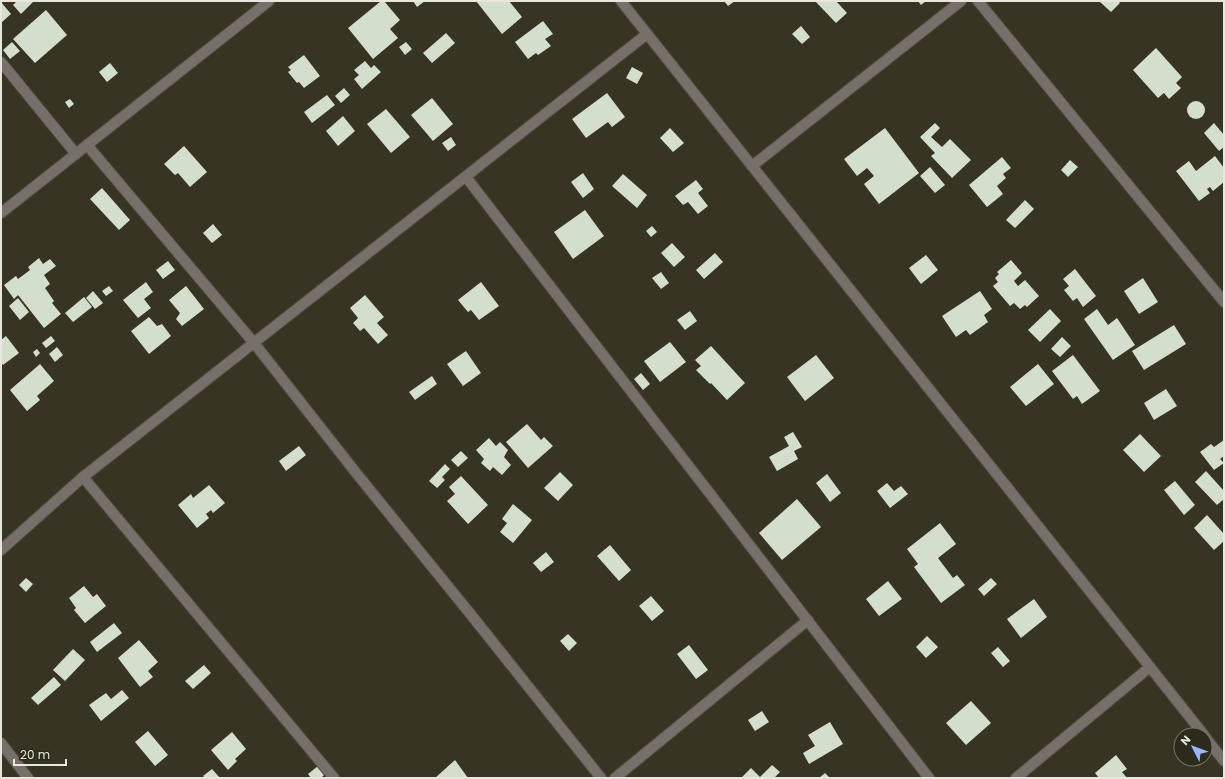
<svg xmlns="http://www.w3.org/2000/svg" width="1225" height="779" font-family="Poppins,sans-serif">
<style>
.building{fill:#d4decc}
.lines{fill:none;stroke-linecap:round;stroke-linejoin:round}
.minor-casing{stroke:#535142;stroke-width:12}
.minor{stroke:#766f6a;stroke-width:10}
</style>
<rect width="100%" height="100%" fill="#373424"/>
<g class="building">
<polygon points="17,1 34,1 21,14 13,5"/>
<polygon points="381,1 384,1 400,20 390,29 398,38 373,59 348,28"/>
<polygon points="413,1 425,1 417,7"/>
<polygon points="476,1 509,1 522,17 502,34"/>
<polygon points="724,1 735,1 728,6"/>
<polygon points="815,1 836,1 847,13 836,23"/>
<polygon points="918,1 926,1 921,5"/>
<polygon points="1099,1 1118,1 1120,3 1111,12"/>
<polygon points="1,2 11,14 1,23"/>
<polygon points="46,10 67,35 35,63 13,39"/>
<polygon points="543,21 553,34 545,39 551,46 538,55 536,53 528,59 515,42"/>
<polygon points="801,26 810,37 802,44 792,34"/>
<polygon points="446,33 455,43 432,63 423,53"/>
<polygon points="12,42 20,51 10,59 3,50"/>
<polygon points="406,42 412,49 405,55 399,47"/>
<polygon points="1156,48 1182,77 1176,83 1181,88 1169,99 1164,93 1158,98 1133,70"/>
<polygon points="304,55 320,76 304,88 299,82 297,83 288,72 291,70 288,67"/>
<polygon points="365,61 371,68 374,65 381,72 362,89 354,79 359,75 354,70"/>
<polygon points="110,63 118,73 107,82 99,72"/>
<polygon points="632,67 643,73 637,84 626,78"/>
<polygon points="344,88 350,95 341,103 335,96"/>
<polygon points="607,93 625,117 612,127 608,122 586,138 572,119"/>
<polygon points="327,95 335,105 312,123 304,112"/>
<polygon points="432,98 453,124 433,141 411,115"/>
<polygon points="70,99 74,104 69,108 65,102"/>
<circle cx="1196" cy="110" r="9"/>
<polygon points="386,109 410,137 391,153 367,124"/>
<polygon points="343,116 355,131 338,146 326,131"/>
<polygon points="935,123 940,128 931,137 942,147 950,139 971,160 952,178 931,156 935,153 920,137"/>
<polygon points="1214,123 1224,135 1224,147 1219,151 1204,133"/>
<polygon points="670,128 684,143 673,152 660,138"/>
<polygon points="885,128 919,173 879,204 864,184 874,176 867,168 857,176 844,159"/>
<polygon points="451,137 456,145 448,151 442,143"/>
<polygon points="184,146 207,172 190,187 178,173 175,175 164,164"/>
<polygon points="1215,156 1224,168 1224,182 1213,191 1210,187 1207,189 1210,193 1199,201 1176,171 1189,161 1196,171"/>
<polygon points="1002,157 1011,168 1003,174 1006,178 997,186 1003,194 987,207 969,185"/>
<polygon points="1070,160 1078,167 1068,177 1061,170"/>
<polygon points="930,167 945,185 935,193 920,176"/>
<polygon points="583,173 594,189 583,198 571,182"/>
<polygon points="623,174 647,195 637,208 612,186"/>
<polygon points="696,180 703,189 698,193 708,206 698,214 688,202 683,205 675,196"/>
<polygon points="102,188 130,220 119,230 90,199"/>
<polygon points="1025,200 1034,209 1015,228 1006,220"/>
<polygon points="585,210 604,236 573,259 554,232"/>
<polygon points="213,224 222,235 212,243 203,233"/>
<polygon points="652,226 657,232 651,237 646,231"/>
<polygon points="672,243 685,257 674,267 661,253"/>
<polygon points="715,253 723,262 704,279 696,270"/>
<polygon points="926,255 938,270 921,284 909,268"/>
<polygon points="39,258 43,264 50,259 56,266 44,275 50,284 45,288 54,301 52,303 61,314 44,328 18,295 14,299 4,285 16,276 18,279 30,270 28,267"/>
<polygon points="1011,260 1022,273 1014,281 1018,286 1025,280 1039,296 1027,307 1025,305 1020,309 1014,303 1010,306 993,286 998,282 995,278 999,274 997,272"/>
<polygon points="168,261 175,270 163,279 156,270"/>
<polygon points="1075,269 1096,296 1083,307 1077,298 1073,301 1064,290 1069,286 1063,279"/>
<polygon points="661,272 669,283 661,289 652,278"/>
<polygon points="1143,278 1158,302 1139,314 1124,291"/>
<polygon points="146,282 153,292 144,299 151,308 138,318 123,300"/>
<polygon points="481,282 499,306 479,320 471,310 468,312 458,300"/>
<polygon points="109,286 113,291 106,296 102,291"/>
<polygon points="186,286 204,309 182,326 176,319 180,313 169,300"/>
<polygon points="93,291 103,303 95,309 86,298"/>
<polygon points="980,291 992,309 984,315 988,322 970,335 966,330 956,337 942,316"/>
<polygon points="365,295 384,317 377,323 388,335 378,344 364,328 360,331 353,323 358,318 350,308"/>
<polygon points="84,297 92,307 73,322 65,313"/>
<polygon points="18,298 29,312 20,320 9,306"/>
<polygon points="1050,309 1061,321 1040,342 1028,330"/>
<polygon points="1097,309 1108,325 1117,318 1135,345 1113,360 1084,319"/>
<polygon points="690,311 697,321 685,330 677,320"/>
<polygon points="149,317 157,326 162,324 171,336 149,354 131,331"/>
<polygon points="1174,325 1186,344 1144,370 1132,351"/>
<polygon points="6,336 19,353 3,365 1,362 1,340"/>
<polygon points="51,336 55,341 46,348 42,343"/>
<polygon points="1062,337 1071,346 1060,357 1051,349"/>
<polygon points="670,342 686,362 660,382 644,361"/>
<polygon points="711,346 745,383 727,400 711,383 710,384 696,370 701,366 695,360"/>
<polygon points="57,347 63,355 55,362 49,354"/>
<polygon points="37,349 40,353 36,357 33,352"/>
<polygon points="466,351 481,373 463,386 447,364"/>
<polygon points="816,355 834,378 805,401 787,377"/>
<polygon points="1073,355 1100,391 1082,404 1077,396 1073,399 1052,371"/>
<polygon points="40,364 54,381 37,396 40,400 27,411 10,390"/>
<polygon points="1038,364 1054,384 1026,406 1010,387"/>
<polygon points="641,373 650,384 643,390 634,379"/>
<polygon points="432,376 437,384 415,400 409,392"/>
<polygon points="1166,389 1177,406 1154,420 1144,403"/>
<polygon points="527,424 541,440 544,437 553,446 528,468 506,442"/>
<polygon points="793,432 802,447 794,451 798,459 777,471 769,457 789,446 784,437"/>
<polygon points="1140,434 1161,456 1144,472 1123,450"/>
<polygon points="489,438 496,446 500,442 508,450 504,457 511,465 502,475 493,467 490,471 481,463 484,459 476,450"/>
<polygon points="1224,440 1224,456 1220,459 1224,463 1214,470 1200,452 1211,444 1214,447"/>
<polygon points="299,446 306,455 286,471 279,461"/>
<polygon points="461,451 468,458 458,467 451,460"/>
<polygon points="445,464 450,469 442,477 445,480 437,488 429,481"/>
<polygon points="1206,471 1224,491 1224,499 1217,505 1195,482"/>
<polygon points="560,472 573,485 558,501 544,488"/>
<polygon points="827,474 841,493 830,502 816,483"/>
<polygon points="461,476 488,505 468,524 447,501 455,494 449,487"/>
<polygon points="1175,481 1195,505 1184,515 1164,490"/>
<polygon points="887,483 894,491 901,486 908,494 890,508 877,491"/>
<polygon points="209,485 225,503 213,513 211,510 206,514 209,518 197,528 178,505 191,494 193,498"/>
<polygon points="797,499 821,527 782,560 759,533"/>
<polygon points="513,504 532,520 513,543 500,532 507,523 502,519"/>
<polygon points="1207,515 1224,534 1224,541 1214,550 1194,528"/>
<polygon points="940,523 956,544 938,558 953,578 957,575 965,585 941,603 914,567 918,564 907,549"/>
<polygon points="610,545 631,570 619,581 597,556"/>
<polygon points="546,552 554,562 541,572 533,563"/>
<polygon points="26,578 33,584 26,592 19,585"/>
<polygon points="991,578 997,584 984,596 978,589"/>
<polygon points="888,581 902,599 879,616 866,599"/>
<polygon points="84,586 93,597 97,594 106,606 85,623 74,610 76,608 69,598"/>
<polygon points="651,596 664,611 652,621 639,606"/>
<polygon points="1034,599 1047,617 1021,638 1007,619"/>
<polygon points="114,623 122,633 97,652 90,642"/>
<polygon points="568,634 577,643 569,651 560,641"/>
<polygon points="927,636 938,647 926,658 916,647"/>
<polygon points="139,640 158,662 148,671 153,677 140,687 118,658"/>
<polygon points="689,645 708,670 696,679 677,654"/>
<polygon points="998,647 1010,661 1003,667 991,653"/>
<polygon points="73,649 85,660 65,681 53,670"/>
<polygon points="204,665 211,673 193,689 185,681"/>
<polygon points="54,677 61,685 38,705 31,698"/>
<polygon points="122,690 129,698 101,721 89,705 106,693 111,699"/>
<polygon points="971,701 991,723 966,745 946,723"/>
<polygon points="762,711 769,722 755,731 748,720"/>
<polygon points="830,722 843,744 809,764 803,753 815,746 808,735"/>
<polygon points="148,731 168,755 155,766 135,742"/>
<polygon points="232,732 246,749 235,759 237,761 228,770 211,750"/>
<polygon points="1116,755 1127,769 1122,772 1127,778 1099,778 1095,773"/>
<polygon points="455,760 468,778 435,778"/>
<polygon points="772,765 780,772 774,778 741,778 751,768 760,777"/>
<polygon points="318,766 325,774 321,778 311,778 308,774"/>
<polygon points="212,769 220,778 205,778 203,776"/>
<polygon points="825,773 830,778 819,778"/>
</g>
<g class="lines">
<defs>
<g id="minor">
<polyline points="621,1 1204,735"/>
<polyline points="978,1 1224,302"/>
<polyline points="1,62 76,154"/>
<polyline points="87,145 254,343 357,474 472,616 601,778"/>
<polyline points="752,166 961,1"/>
<polyline points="466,177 929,778"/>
<polyline points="1,213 269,1"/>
<polyline points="83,477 334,778"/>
<polyline points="1,550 83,477 647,34"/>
<polyline points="1205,737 1224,761"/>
<polyline points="1,743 28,778"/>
<polyline points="615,778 808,620"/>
<polyline points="1016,778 1150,667"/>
</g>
</defs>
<use href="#minor" class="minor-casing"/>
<use href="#minor" class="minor"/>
</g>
<rect width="1225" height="779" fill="none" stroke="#e9e7dd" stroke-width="4"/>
<g transform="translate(1193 747) rotate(312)"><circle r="19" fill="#2d2a1b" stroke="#787669"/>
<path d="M0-3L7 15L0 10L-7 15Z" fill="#96b6fd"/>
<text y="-6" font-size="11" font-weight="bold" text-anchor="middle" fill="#e9e7dd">N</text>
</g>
<path d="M14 759v6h52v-6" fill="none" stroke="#e9e7dd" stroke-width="2"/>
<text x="20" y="759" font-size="12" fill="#e9e7dd" stroke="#2d2a1b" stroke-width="3" paint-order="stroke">20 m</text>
</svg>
